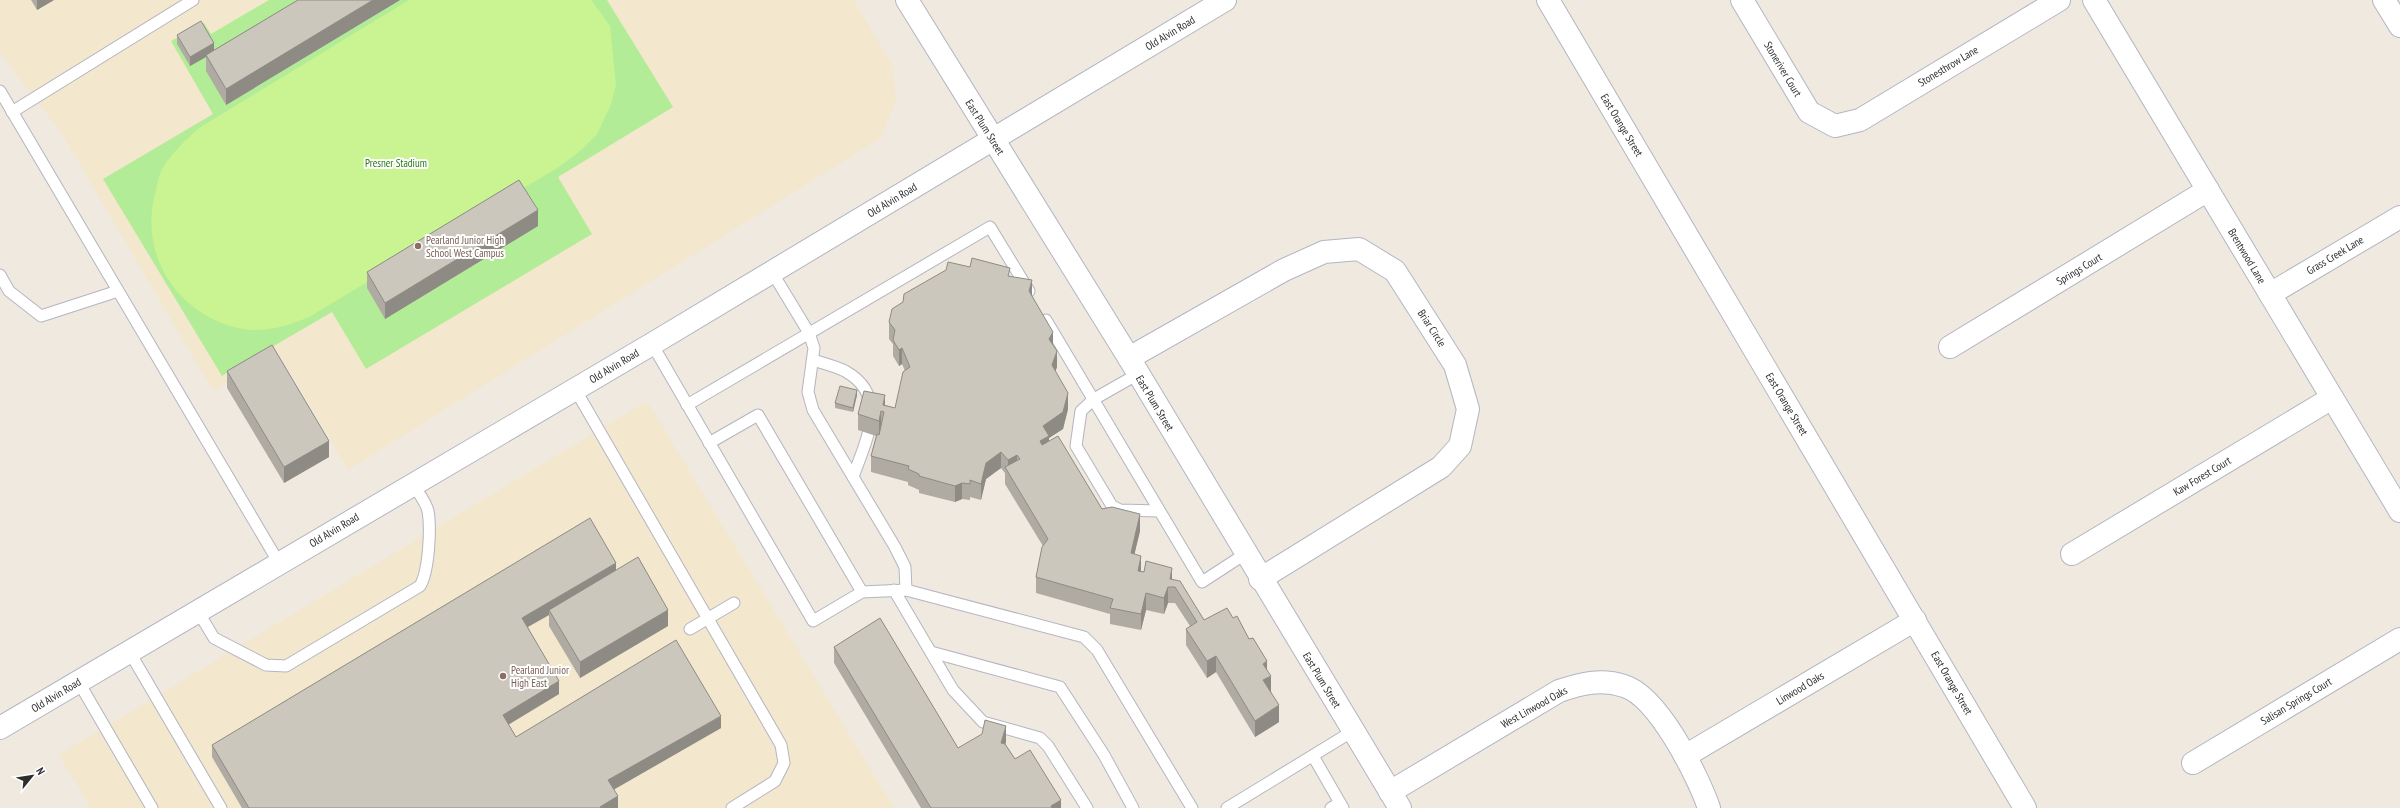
<svg xmlns="http://www.w3.org/2000/svg" width="2400" height="808" font-family="'PT Sans Narrow',sans-serif">
<style>
.education{fill:#f3e7cd}
.green{fill:#b3ec96}
.pitch{fill:#c9f491}
.lines{fill:none;stroke-linecap:round;stroke-linejoin:round}
.service-casing{stroke:#b3b5c2;stroke-width:13}
.minor-casing{stroke:#b3b5c2;stroke-width:24}
.tertiary-casing{stroke:#b3b5c2;stroke-width:24}
.service{stroke:#fff;stroke-width:11}
.minor{stroke:#fff;stroke-width:22}
.tertiary{stroke:#fff;stroke-width:22}
.wall{fill:#afaba3}
.shaded-wall{fill:#8e8b84}
.building{fill:#cbc7bd;stroke:#8e8b84}
.education-dot{fill:#8d6e63;stroke:#fff;stroke-width:1.5}
.labels{text-anchor:middle;dominant-baseline:central;stroke-width:4;stroke-linejoin:round;paint-order:stroke}
.street-label{font-size:11px;fill:#2d2d2d;stroke:#fff}
.park-label{font-size:11px;fill:#267513;stroke:#fff}
.education-label{font-size:11px;fill:#785e54;stroke:#fff;text-anchor:start}
</style>
<rect width="100%" height="100%" fill="#f0e9df"/>
<g class="education">
<polygon points="0,0 854,0 892,65 896,100 881,138 348,470 279,354 213,391 62,134 0,53"/>
<polygon points="647,401 894,808 91,808 59,755"/>
</g>
<polygon class="green" points="269,0 607,0 673,107 558,177 592,234 366,369 332,312 222,376 103,179 213,114 171,41 204,23 211,34"/>
<path class="pitch" d="M409,0H591L610,26L616,85L610,107L597,134L580,151L559,167L309,317C287,326 263,334 238,328C178,314 139,256 155,194C157,187 158,178 161,171C171,153 185,141 199,128Z"/>
<g class="lines">
<defs>
<g id="service">
<polyline points="0,91 279,563"/>
<polyline points="12,112 193,0"/>
<polyline points="772,272 809,333 814,348 808,392 813,410 895,547 905,567 906,590"/>
<polyline points="0,275 9,291 41,316 118,291"/>
<polyline points="1046,320 1202,582 1245,554"/>
<polyline points="652,344 813,621 862,592 906,590 1084,637 1097,650 1192,808"/>
<path d="M813,360C823,363 835,366 845,371C890,396 866,440 853,477"/>
<polyline points="1138,374 1094,399 1081,411 1076,446 1112,506 1120,510 1159,511"/>
<polyline points="575,389 781,745 784,763 775,781 732,808"/>
<polyline points="687,405 990,227 1029,291"/>
<polyline points="709,443 758,415 862,592"/>
<polyline points="894,590 953,690 983,722 1040,738 1048,746 1087,808"/>
<path d="M197,610L214,638L266,665L286,666L420,586C429,571 431,528 428,511C426,502 417,491 413,484"/>
<polyline points="690,629 734,603"/>
<polyline points="129,651 221,808"/>
<polyline points="931,652 1060,687 1104,755 1133,808"/>
<polyline points="78,681 152,808"/>
<polyline points="1313,756 1343,808"/>
<polyline points="1227,808 1353,731"/>
<polyline points="1331,808 1340,803"/>
</g>
<g id="minor">
<polyline points="1742,0 1809,112 1835,126 1860,120 2059,0"/>
<polyline points="2094,0 2400,511"/>
<polyline points="2384,0 2400,26"/>
<polyline points="2270,294 2400,217"/>
<polyline points="1950,347 2208,190"/>
<polyline points="1129,358 1284,270 1324,252 1359,249 1395,271 1455,365 1468,409 1460,446 1441,467 1260,579"/>
<polyline points="2072,554 2332,398"/>
<polyline points="1685,756 1915,620"/>
<polyline points="2193,763 2400,639"/>
<path d="M1390,792L1559,691C1580,684 1601,678 1624,686C1658,696 1698,776 1709,808"/>
</g>
<g id="tertiary">
<polyline points="907,0 1129,358 1400,808"/>
<polyline points="1548,0 2025,808"/>
<polyline points="0,728 652,344 1225,0"/>
</g>
</defs>
<use href="#service" class="service-casing"/>
<use href="#minor" class="minor-casing"/>
<use href="#tertiary" class="tertiary-casing"/>
<use href="#service" class="service"/>
<use href="#minor" class="minor"/>
<use href="#tertiary" class="tertiary"/>
</g>
<g class="wall">
<polygon points="31,0 54,0 37,10"/>
<polygon points="298,0 400,0 226,105 206,71 206,57 190,66 177,44 177,35 214,50"/>
<polygon points="538,226 385,319 367,288 367,272"/>
<polygon points="970,267 1010,276 1032,295 1053,346 1057,367 1055,371 1068,409 1063,429 1049,438 1049,441 1102,509 1140,531 1134,554 1141,571 1172,579 1204,620 1233,618 1249,639 1267,670 1271,691 1279,722 1255,737 1216,672 1207,678 1186,645 1186,629 1190,626 1175,603 1168,603 1164,614 1146,610 1141,630 1110,624 1110,614 1036,593 1036,577 1043,546 1005,484 1005,473 1001,468 986,479 981,500 970,497 970,500 962,499 955,502 919,493 919,490 908,485 908,482 871,472 871,456 876,436 858,430 858,414 885,405 895,408 905,371 902,364 899,366 893,356 893,344 889,339 889,322"/>
<polygon points="227,371 329,457 284,483 227,388"/>
<polygon points="857,395 853,412 835,408 835,403"/>
<polygon points="616,570 668,626 580,678 549,626 549,615 528,627 559,694 508,724 516,737 721,728 614,789 618,808 242,808 212,757 212,745"/>
<polygon points="834,647 958,748 1006,742 1005,744 1015,759 1061,808 921,808 834,663"/>
</g>
<g class="shaded-wall">
<polygon points="37,0 54,0 37,10"/>
<polygon points="373,0 400,0 226,105 226,89"/>
<polygon points="214,43 214,52 206,55 206,57 190,66 190,57"/>
<polygon points="538,210 538,226 385,319 385,303"/>
<polygon points="1032,280 1032,297 1029,291"/>
<polygon points="1053,332 1053,348 1049,339"/>
<polygon points="902,348 902,364 899,366 899,350"/>
<polygon points="1057,351 1057,367 1052,381 1052,365"/>
<polygon points="857,390 857,395 853,412 853,408"/>
<polygon points="1068,393 1068,409 1063,429 1049,438 1049,452 1040,458 1040,441 1043,426"/>
<polygon points="885,395 885,412 883,405"/>
<polygon points="881,411 881,428 879,437 879,421"/>
<polygon points="329,441 329,457 284,483 284,467"/>
<polygon points="1001,452 1001,468 986,479 981,500 981,484 986,463"/>
<polygon points="1017,455 1017,471 1008,472 1008,460"/>
<polygon points="962,483 962,499 955,502 955,486"/>
<polygon points="1140,514 1140,531 1131,569 1131,553"/>
<polygon points="1141,556 1141,572 1138,571"/>
<polygon points="616,563 616,576 549,610 549,615 522,630 522,618"/>
<polygon points="1172,568 1172,584 1170,579"/>
<polygon points="1168,587 1168,603 1164,614 1164,598"/>
<polygon points="1146,593 1146,610 1141,630 1141,614"/>
<polygon points="668,610 668,626 580,678 580,662"/>
<polygon points="1216,656 1216,672 1207,678 1207,661"/>
<polygon points="1267,661 1267,678 1271,676 1271,692 1263,696 1263,664"/>
<polygon points="559,681 559,694 503,728 503,715"/>
<polygon points="1279,705 1279,722 1255,737 1255,721"/>
<polygon points="721,716 721,728 608,793 608,780"/>
<polygon points="1006,726 1006,742 1001,759 1001,743"/>
<polygon points="618,796 618,808 600,808 600,807"/>
<polygon points="1061,800 1061,808 1051,808 1051,806"/>
</g>
<g class="building">
<polygon points="298,0 373,0 226,89 206,55"/>
<polygon points="201,21 214,43 190,57 177,35"/>
<polygon points="519,180 538,210 385,303 367,272"/>
<polygon points="972,258 1010,268 1008,276 1032,280 1029,291 1053,332 1049,339 1057,351 1052,365 1068,393 1063,412 1043,426 1049,436 1040,441 1042,445 1058,436 1102,509 1112,507 1140,514 1131,553 1141,556 1138,571 1144,572 1146,561 1172,568 1170,579 1180,581 1204,620 1227,608 1233,618 1237,616 1249,639 1253,638 1267,661 1263,664 1271,676 1263,680 1279,705 1255,721 1216,656 1207,661 1186,629 1197,622 1175,587 1168,587 1164,598 1146,593 1141,614 1110,608 1113,599 1036,577 1042,547 1048,539 1005,467 1020,459 1017,455 1008,460 1001,452 986,463 981,484 970,480 970,484 962,483 955,486 919,476 919,474 908,469 909,466 871,456 877,434 879,435 884,412 881,411 879,421 858,414 864,391 885,395 883,405 895,408 903,372 910,367 902,348 899,350 893,340 895,330 889,322 892,309 903,302 904,294 946,270 948,262 970,267"/>
<polygon points="272,345 329,441 284,467 227,371"/>
<polygon points="840,386 857,390 853,408 835,403"/>
<polygon points="590,518 616,563 522,618 559,681 503,715 516,737 676,640 721,716 608,780 618,796 600,807 601,808 249,808 212,745"/>
<polygon points="638,557 668,610 580,662 549,610"/>
<polygon points="880,618 958,748 982,734 985,720 1006,726 1001,743 1005,744 1015,759 1030,750 1061,800 1051,806 1052,808 931,808 834,647"/>
</g>
<g class="education-dot">
<circle cx="418" cy="246" r="4"/>
<circle cx="503" cy="676" r="4"/>
</g>
<g class="labels">
<g class="street-label">
<text transform="translate(1170 33) rotate(-31)">Old Alvin Road</text>
<text transform="translate(1948 66) rotate(-31)">Stonesthrow Lane</text>
<text transform="translate(1783 69) rotate(59)">Stoneriver Court</text>
<text transform="translate(1622 125) rotate(59)">East Orange Street</text>
<text transform="translate(985 127) rotate(58)">East Plum Street</text>
<text transform="translate(892 200) rotate(-31)">Old Alvin Road</text>
<text transform="translate(2335 255) rotate(-31)">Grass Creek Lane</text>
<text transform="translate(2247 256) rotate(59)">Brentwood Lane</text>
<text transform="translate(2079 269) rotate(-31)">Springs Court</text>
<text transform="translate(1432 328) rotate(57)">Briar Circle</text>
<text transform="translate(614 366) rotate(-31)">Old Alvin Road</text>
<text transform="translate(1155 403) rotate(59)">East Plum Street</text>
<text transform="translate(1787 404) rotate(59)">East Orange Street</text>
<text transform="translate(2202 476) rotate(-31)">Kaw Forest Court</text>
<text transform="translate(334 530) rotate(-31)">Old Alvin Road</text>
<text transform="translate(1322 680) rotate(59)">East Plum Street</text>
<text transform="translate(1952 683) rotate(60)">East Orange Street</text>
<text transform="translate(1800 688) rotate(-31)">Linwood Oaks</text>
<text transform="translate(56 695) rotate(-31)">Old Alvin Road</text>
<text transform="translate(2296 701) rotate(-31)">Salisan Springs Court</text>
<text transform="translate(1534 707) rotate(-29)">West Linwood Oaks</text>
</g>
<g class="park-label">
<text x="396" y="163">Presner Stadium</text>
</g>
<g class="education-label">
<text x="426" y="240">Pearland Junior High<tspan x="426" dy="13">School West Campus</tspan></text>
<text x="511" y="670">Pearland Junior<tspan x="511" dy="13">High East</tspan></text>
</g>
</g>
<g transform="translate(32 776) rotate(60)" stroke="#ffffff" stroke-width="3" paint-order="stroke">
<path d="M0-3L7 15L0 10L-7 15Z" fill="#2d2d2d"/>
<text y="-6" font-size="11" font-weight="bold" text-anchor="middle" fill="#2d2d2d">N</text>
</g>
</svg>
